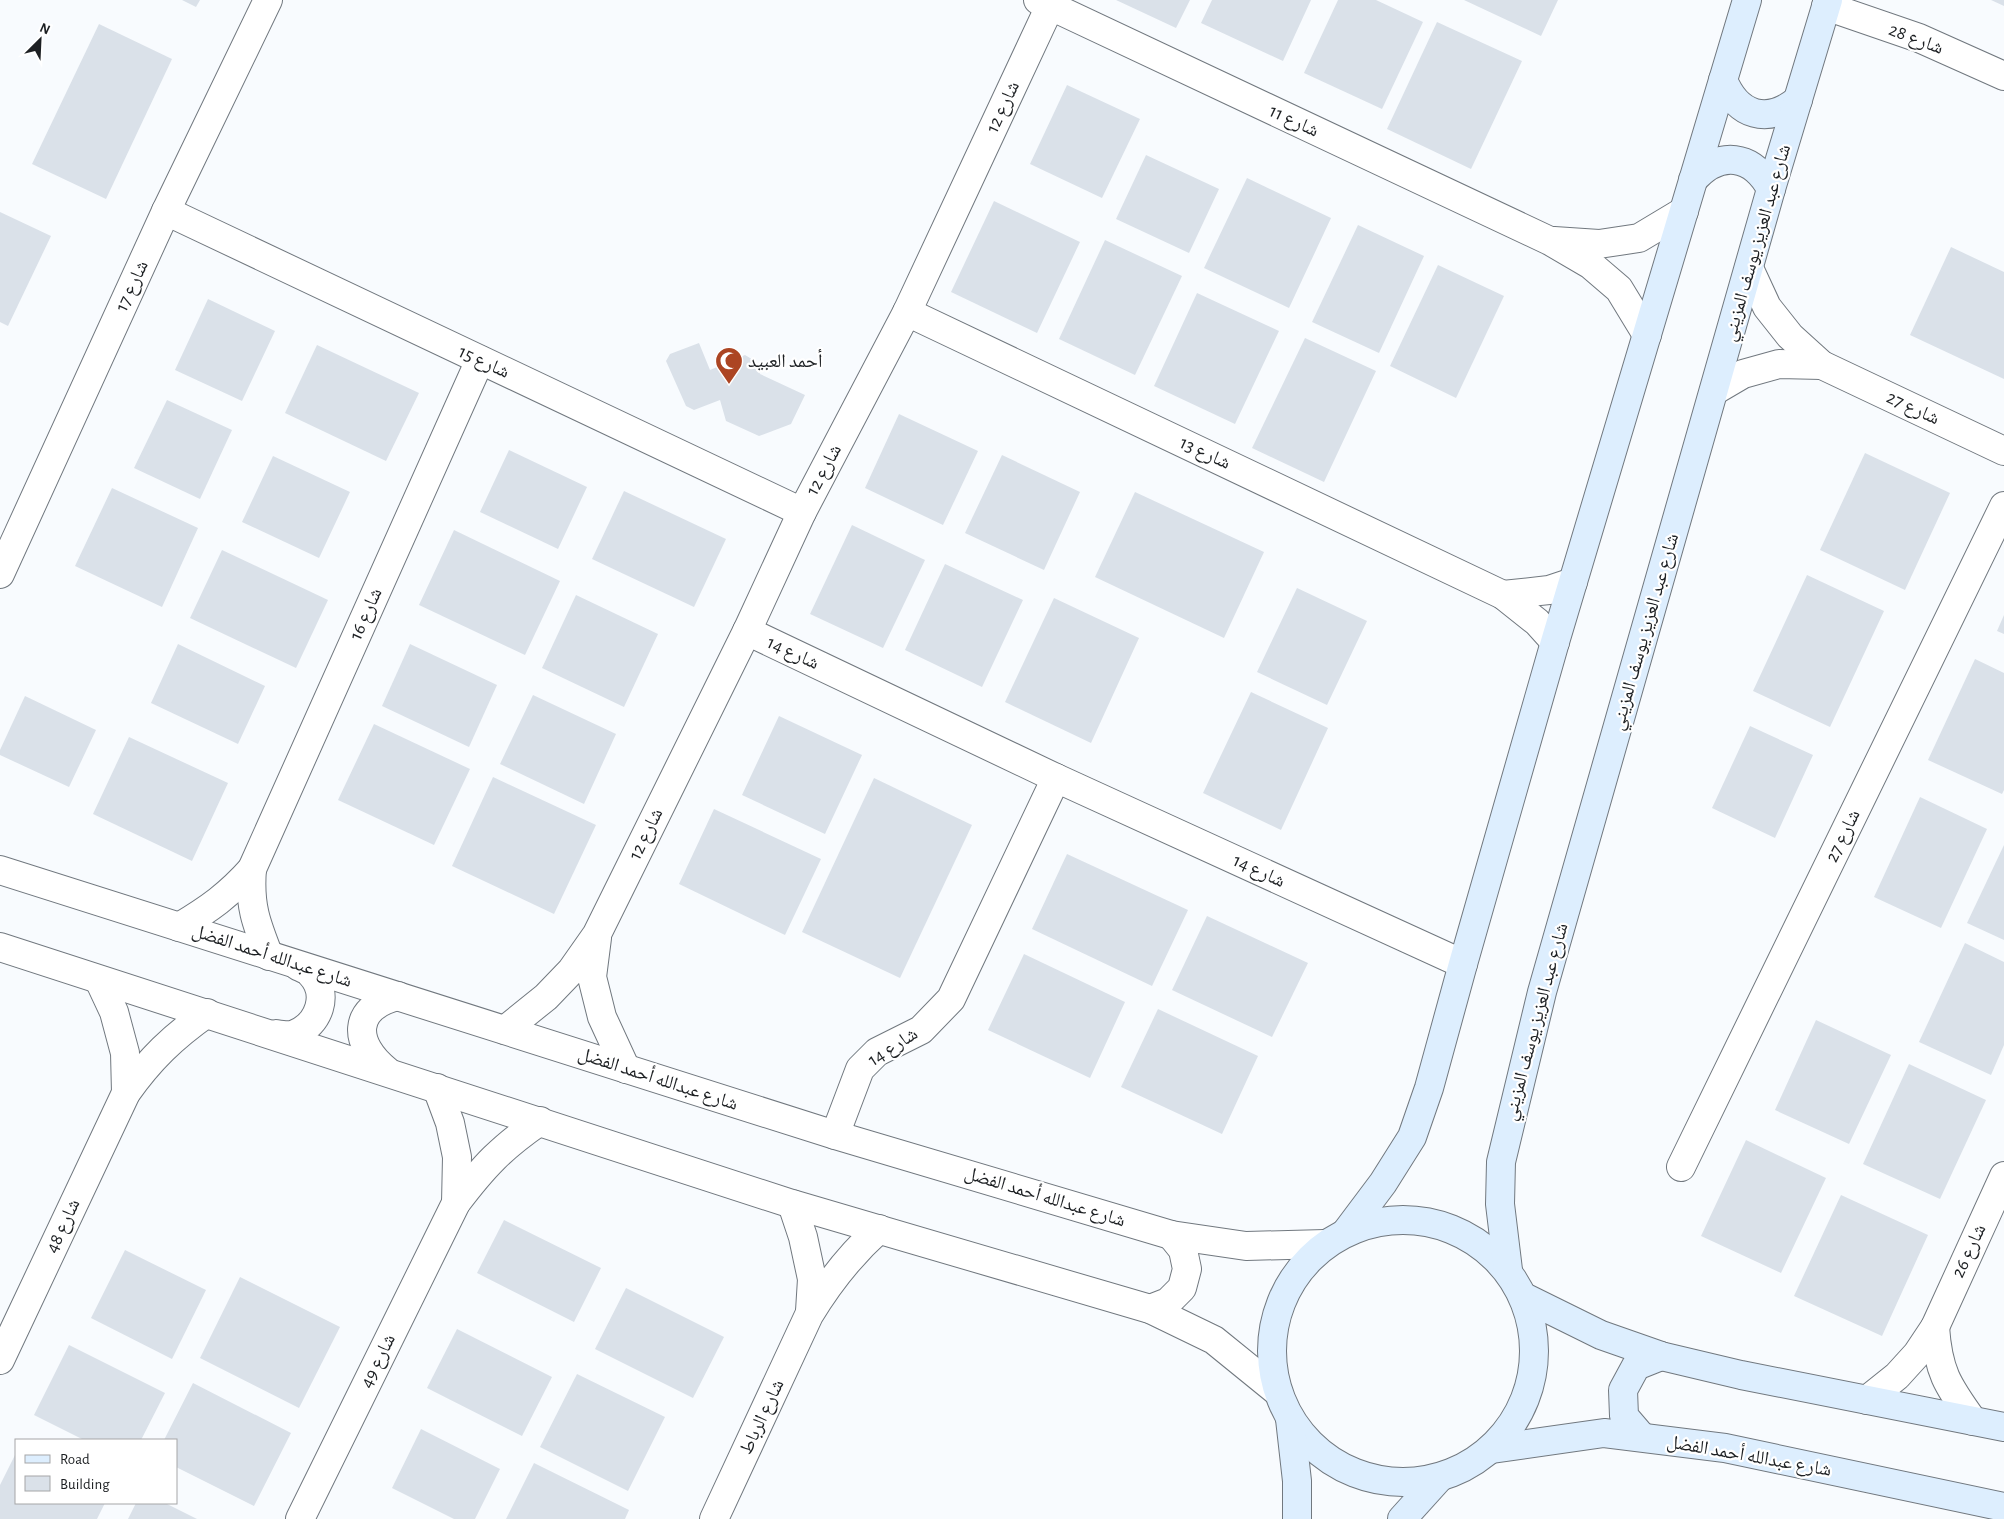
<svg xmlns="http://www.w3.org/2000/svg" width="2004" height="1519" font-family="'Alegreya Sans','Noto Naskh Arabic',sans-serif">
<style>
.building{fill:#dae1e9}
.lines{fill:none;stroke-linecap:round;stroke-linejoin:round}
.street-casing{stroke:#71787f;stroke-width:30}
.secondary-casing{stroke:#71787f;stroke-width:30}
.street{stroke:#fff;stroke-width:28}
.secondary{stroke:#ddeefe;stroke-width:28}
.labels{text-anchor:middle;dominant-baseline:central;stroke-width:4.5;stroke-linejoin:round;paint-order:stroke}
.street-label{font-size:19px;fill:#1d2023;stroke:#fff}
.poi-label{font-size:19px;fill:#1d2023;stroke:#fff;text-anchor:start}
</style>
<rect width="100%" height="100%" fill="#f8fbfe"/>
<g class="building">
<polygon points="182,0 200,0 196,7"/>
<polygon points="1116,0 1190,0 1176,28"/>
<polygon points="1212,0 1311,0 1283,61 1201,23"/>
<polygon points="1338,0 1376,0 1423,22 1382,109 1304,73"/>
<polygon points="1464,0 1558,0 1541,36"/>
<polygon points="1991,0 2004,0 2004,6"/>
<polygon points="1437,22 1522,61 1471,169 1387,129"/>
<polygon points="99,24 172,59 106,199 32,164"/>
<polygon points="1067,85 1140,119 1102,198 1030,164"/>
<polygon points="1146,155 1219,189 1189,253 1116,219"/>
<polygon points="1247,178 1331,218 1289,308 1204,268"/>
<polygon points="994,201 1080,242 1037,333 951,292"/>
<polygon points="0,212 51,236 8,326 0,322"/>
<polygon points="1358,225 1424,256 1379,353 1312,322"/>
<polygon points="1105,240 1182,276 1135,375 1059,339"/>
<polygon points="1951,247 2004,272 2004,379 1910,335"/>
<polygon points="1438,265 1504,296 1456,398 1390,366"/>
<polygon points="1197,293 1279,331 1235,424 1154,386"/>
<polygon points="208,299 275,331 242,401 175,370"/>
<polygon points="1305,338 1376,371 1324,482 1252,448"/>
<polygon points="699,343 710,370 745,355 755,361 760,374 805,395 791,424 759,436 726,421 720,400 694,410 686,406 666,361 670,354"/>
<polygon points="317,345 419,393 386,461 285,413"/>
<polygon points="167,400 232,430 200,499 134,468"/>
<polygon points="899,414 978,451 943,525 865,488"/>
<polygon points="509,450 587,487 558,549 480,512"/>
<polygon points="1865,453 1950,493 1905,590 1820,550"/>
<polygon points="1002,455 1080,492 1044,570 965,533"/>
<polygon points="273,456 350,492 319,558 242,522"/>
<polygon points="112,488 198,528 162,607 75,566"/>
<polygon points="624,491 726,539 694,607 592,559"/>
<polygon points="1135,492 1264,552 1224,638 1095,577"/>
<polygon points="852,525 925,560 883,648 810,614"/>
<polygon points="454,530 560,581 525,655 419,605"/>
<polygon points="222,550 328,600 296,668 190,618"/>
<polygon points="945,564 1023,600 982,687 905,650"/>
<polygon points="1807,575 1884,611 1830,727 1753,691"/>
<polygon points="1297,588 1367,621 1327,705 1257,672"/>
<polygon points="576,595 658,634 624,707 542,668"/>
<polygon points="1054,598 1139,638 1091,743 1005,702"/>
<polygon points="2004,615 2004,634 1997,631"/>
<polygon points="178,644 265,686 238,744 151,703"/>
<polygon points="410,644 497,685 469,747 382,706"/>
<polygon points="1975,659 2004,673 2004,790 2002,794 1928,760"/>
<polygon points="1251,692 1328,728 1281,830 1203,793"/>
<polygon points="533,695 616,734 584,804 500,764"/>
<polygon points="25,696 96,730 69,787 0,755 0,750"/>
<polygon points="779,716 862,755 825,834 742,795"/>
<polygon points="374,724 470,769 434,845 338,800"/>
<polygon points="1750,726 1813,755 1775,838 1712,808"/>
<polygon points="129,737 228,783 192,861 93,814"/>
<polygon points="493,777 596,825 554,914 452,866"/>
<polygon points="874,778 972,825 900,978 802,932"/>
<polygon points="1920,797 1987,829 1941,928 1874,897"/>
<polygon points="714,809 821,859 785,935 679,884"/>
<polygon points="2004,845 2004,940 1967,923"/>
<polygon points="1067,854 1188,910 1152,986 1032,929"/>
<polygon points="1207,916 1308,963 1272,1037 1172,990"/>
<polygon points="1965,943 2004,962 2004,1045 1991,1075 1919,1042"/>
<polygon points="1024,954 1125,1002 1090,1078 988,1030"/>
<polygon points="1158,1009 1258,1056 1222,1134 1121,1087"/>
<polygon points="1816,1020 1891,1055 1849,1144 1775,1110"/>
<polygon points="1909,1064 1986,1100 1940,1199 1863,1164"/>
<polygon points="1746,1140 1826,1178 1781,1273 1701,1236"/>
<polygon points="1841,1195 1928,1235 1882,1336 1794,1296"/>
<polygon points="504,1220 601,1268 574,1322 477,1273"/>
<polygon points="125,1250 206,1290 172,1359 91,1318"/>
<polygon points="240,1277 340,1327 299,1408 200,1358"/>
<polygon points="626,1288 724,1337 693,1398 595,1349"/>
<polygon points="457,1329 552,1377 522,1436 427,1388"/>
<polygon points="69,1345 165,1393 141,1440 84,1440 34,1415"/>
<polygon points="577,1374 665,1417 628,1491 540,1447"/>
<polygon points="193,1383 291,1433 254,1506 176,1467 176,1440 164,1440"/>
<polygon points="421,1429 500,1469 475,1519 454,1519 392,1488"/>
<polygon points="16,1453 16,1503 105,1503 97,1519 0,1519 0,1485"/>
<polygon points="534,1463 629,1510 625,1519 506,1519"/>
<polygon points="136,1503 165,1503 197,1519 128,1519"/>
</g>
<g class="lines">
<defs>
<g id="street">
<polyline points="1038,0 1550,241 1591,265 1619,289 1647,335"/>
<polyline points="1826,6 1919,38 2004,76"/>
<polyline points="166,211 802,512"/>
<polyline points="1554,241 1599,244 1639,238 1684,211"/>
<polyline points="1749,268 1767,307 1790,336 1822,365 2004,451"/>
<polyline points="907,312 1503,595 1537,622 1555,642"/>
<polyline points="1714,391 1743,374 1779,364 1822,365"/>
<polyline points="0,574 166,211 268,0"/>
<polyline points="1503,595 1549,590 1573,582"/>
<polyline points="747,631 1056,778 1463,964"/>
<path d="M252,869C249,905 256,923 269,956"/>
<polyline points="0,870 835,1135 1171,1235 1246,1246 1325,1244"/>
<path d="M179,927C209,909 229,895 252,869L480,360"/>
<polyline points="597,938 592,977 602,1017 626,1069"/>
<polyline points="0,947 792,1204 1150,1309 1214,1340 1278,1392"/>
<polyline points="99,980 114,1012 125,1053 126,1093"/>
<polyline points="505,1030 546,997 571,971 597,934 747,631 802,512 907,312 1050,6"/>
<path d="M276,1034C282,1035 290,1036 295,1034C319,1024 330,994 311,974C308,970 302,968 298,966"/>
<path d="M387,1071C353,1044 351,1008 398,996"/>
<polyline points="437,1088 450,1123 457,1157 456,1203"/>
<polyline points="835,1135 860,1069 877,1052 921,1030 951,999 1056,778"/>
<polyline points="1681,1167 2004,506"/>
<polyline points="792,1204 803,1237 812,1279 810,1311"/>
<polyline points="1150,1309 1168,1302 1182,1288 1187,1269 1183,1250 1171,1235"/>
<path d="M1935,1327C1938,1371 1947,1385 1973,1421"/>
<path d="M0,1360L126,1093C150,1059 173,1037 207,1013"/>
<polyline points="1867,1400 1897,1376 1917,1354 1935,1327 2004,1176"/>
<path d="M300,1519L456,1203C484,1166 501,1148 540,1121"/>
<path d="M714,1519L809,1315C829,1282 850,1255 879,1229"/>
</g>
<g id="secondary">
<path d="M1723,80C1738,116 1767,125 1798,100"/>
<path d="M1693,180C1720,150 1752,154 1771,189"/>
<circle cx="1403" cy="1351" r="131"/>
<polyline points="1347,1231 1383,1183 1412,1137 1429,1088 1463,964 1555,642 1747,0"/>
<polyline points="1508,1270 1500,1204 1501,1162 1542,992 1771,189 1828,0"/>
<polyline points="1524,1297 1601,1335 1661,1356 1741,1375 2004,1427"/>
<polyline points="1290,1419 1297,1481 1297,1519"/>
<polyline points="1642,1437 1624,1416 1623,1390 1636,1366 1661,1356"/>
<polyline points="1492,1449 1604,1433 1725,1448 2004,1507"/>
<polyline points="1402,1519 1439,1478"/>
</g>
</defs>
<use href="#street" class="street-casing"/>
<use href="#secondary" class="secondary-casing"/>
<use href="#street" class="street"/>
<use href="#secondary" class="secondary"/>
</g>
<defs>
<symbol id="mosque-pin" viewBox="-11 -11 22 30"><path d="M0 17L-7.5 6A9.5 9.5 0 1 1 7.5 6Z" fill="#ac4523" stroke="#fff"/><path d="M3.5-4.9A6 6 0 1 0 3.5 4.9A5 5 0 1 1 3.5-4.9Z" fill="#fff"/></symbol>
</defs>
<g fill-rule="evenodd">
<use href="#mosque-pin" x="713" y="345" width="32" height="43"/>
</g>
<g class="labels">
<g class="street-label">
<text transform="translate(1916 39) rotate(21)">شارع 28</text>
<text transform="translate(1003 107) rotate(-65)">شارع 12</text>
<text transform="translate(1294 121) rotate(25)">شارع 11</text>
<text transform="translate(1757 243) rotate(-74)">شارع عبد العزيز يوسف المزيني</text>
<text transform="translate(132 286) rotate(-65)">شارع 17</text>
<text transform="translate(484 362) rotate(25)">شارع 15</text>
<text transform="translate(1913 408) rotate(25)">شارع 27</text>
<text transform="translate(1205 453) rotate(25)">شارع 13</text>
<text transform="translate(824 470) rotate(-62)">شارع 12</text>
<text transform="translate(366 614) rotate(-66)">شارع 16</text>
<text transform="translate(1645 632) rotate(-74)">شارع عبد العزيز يوسف المزيني</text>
<text transform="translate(793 653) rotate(25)">شارع 14</text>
<text transform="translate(646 834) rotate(-64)">شارع 12</text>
<text transform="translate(1843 836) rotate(-64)">شارع 27</text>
<text transform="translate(1259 871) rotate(25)">شارع 14</text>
<text transform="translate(272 956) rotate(18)">شارع عبدالله أحمد الفضل</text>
<text transform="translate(1536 1022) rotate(-75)">شارع عبد العزيز يوسف المزيني</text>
<text transform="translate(893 1047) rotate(-33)">شارع 14</text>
<text transform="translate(658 1079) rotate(18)">شارع عبدالله أحمد الفضل</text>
<text transform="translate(1045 1197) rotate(17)">شارع عبدالله أحمد الفضل</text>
<text transform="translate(63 1226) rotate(-65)">شارع 48</text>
<text transform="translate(1969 1251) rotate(-65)">شارع 26</text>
<text transform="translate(378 1361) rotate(-64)">شارع 49</text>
<text transform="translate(762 1417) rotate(-65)">شارع الرباط</text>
<text transform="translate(1749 1456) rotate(10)">شارع عبدالله أحمد الفضل</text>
</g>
<g class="poi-label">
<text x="748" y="361">أحمد العبيد</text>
</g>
</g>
<rect x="15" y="1439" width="162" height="65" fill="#ffffff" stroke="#a5a6a7"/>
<rect x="25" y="1455" width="25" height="8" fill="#ddeefe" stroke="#a5a6a7"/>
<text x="60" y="1464" font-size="15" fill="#1d2023">Road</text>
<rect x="25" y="1476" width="25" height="15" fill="#dae1e9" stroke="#a5a6a7"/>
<text x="60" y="1489" font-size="15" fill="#1d2023">Building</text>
<g transform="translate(40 40) rotate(24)" stroke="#ffffff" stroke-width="4" paint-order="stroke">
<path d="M0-4L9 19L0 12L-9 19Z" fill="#1d2023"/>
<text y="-8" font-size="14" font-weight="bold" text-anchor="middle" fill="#1d2023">N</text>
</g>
</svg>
